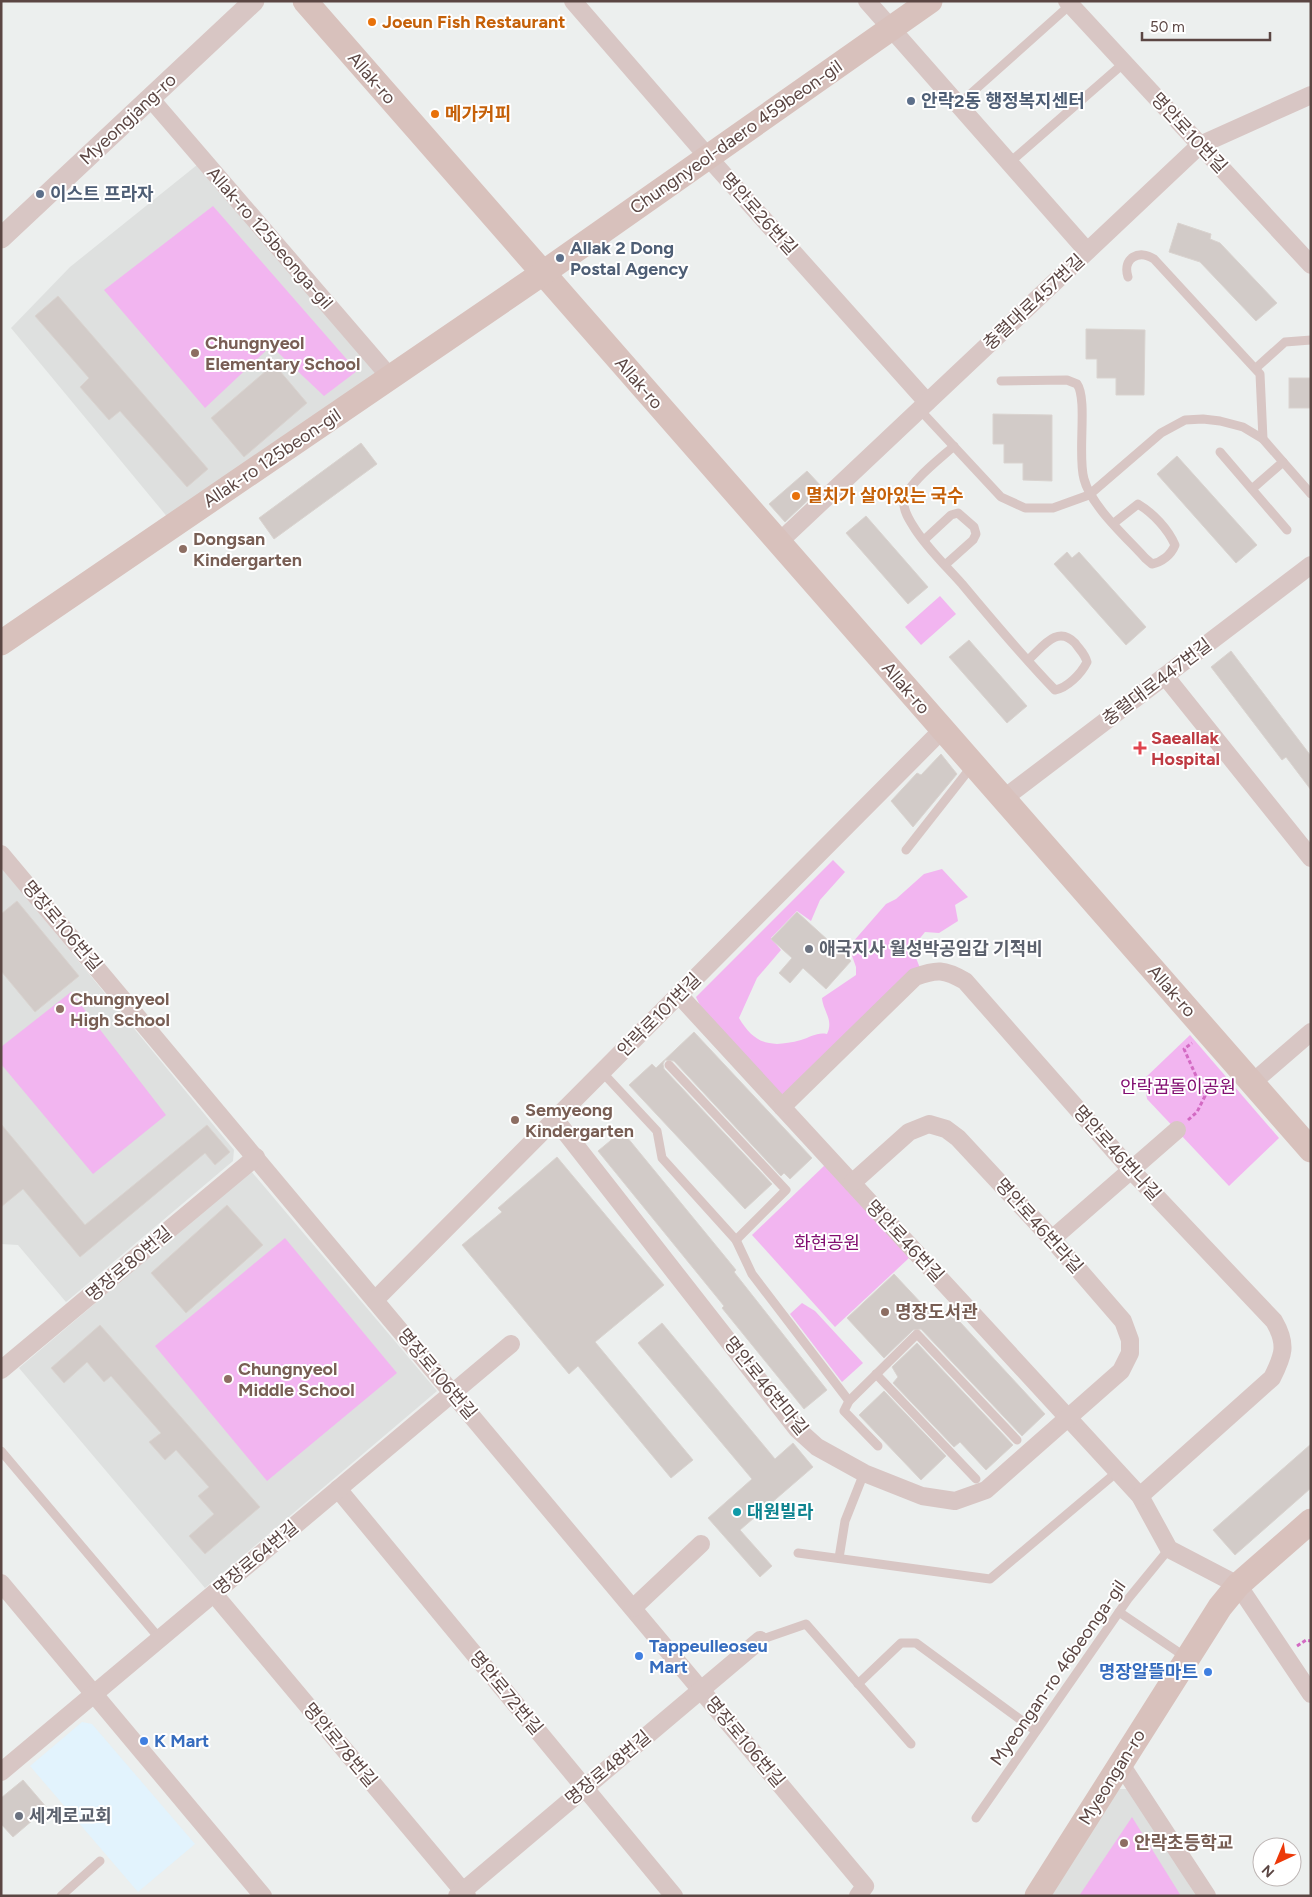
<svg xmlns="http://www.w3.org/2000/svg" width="1312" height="1897" font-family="Figtree,'Noto Sans KR',sans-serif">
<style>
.commercial{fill:#e2f3fd}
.education{fill:#dee0df}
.green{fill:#f2b5f0}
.building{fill:#d2cbc8;stroke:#d9d3cf}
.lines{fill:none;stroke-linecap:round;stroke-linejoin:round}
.path{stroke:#d36ac3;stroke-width:3;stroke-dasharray:4 2.5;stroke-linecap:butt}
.service{stroke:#d8c6c4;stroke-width:9}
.minor{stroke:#d8c6c4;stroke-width:18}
.tertiary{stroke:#d8c6c4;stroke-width:21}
.secondary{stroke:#d8c1bc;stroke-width:25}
.food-dot{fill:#e8710a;stroke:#fff;stroke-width:2}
.service-dot{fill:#5c6f8a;stroke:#fff;stroke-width:2}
.education-dot{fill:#8d6e63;stroke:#fff;stroke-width:2}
.health-dot{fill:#e0444e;stroke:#fff;stroke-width:2}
.worship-dot{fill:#6b7280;stroke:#fff;stroke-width:2}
.culture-dot{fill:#0f9aa8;stroke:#fff;stroke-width:2}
.shop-dot{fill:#3f7fe0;stroke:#fff;stroke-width:2}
.labels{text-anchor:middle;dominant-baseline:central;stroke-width:4;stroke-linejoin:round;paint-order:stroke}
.food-label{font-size:18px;font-weight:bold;fill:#c56008;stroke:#fff;text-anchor:start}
.street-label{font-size:18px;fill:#5b4643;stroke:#fff}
.service-label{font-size:18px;font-weight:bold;fill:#4e5e75;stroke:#fff;text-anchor:start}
.education-label{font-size:18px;font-weight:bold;fill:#785e54;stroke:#fff;text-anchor:start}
.health-label{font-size:18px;font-weight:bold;fill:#be3a42;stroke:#fff;text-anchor:start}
.worship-label{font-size:18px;font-weight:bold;fill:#5b616d;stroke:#fff;text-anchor:start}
.park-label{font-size:18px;fill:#820e71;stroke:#fff}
.culture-label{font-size:18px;font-weight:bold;fill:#0d838f;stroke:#fff;text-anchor:start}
.shop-label{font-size:18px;font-weight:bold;fill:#366cbe;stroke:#fff;text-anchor:start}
</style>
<rect width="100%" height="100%" fill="#ecefee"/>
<polygon class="commercial" points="82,1722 92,1724 195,1844 138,1892 30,1766"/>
<g class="education">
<polygon points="197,165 379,377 169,519 11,328 70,267"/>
<polygon points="1,867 234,1150 233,1161 66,1302 18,1245 1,1244"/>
<polygon points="251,1171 437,1391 205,1588 19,1368"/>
<polygon points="1118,1789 1130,1789 1196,1896 1050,1896"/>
</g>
<g class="green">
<polygon points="213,206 357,371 324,396 271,346 205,408 104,290"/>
<polygon points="940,596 956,614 921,645 905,627"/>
<path d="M833,860L845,872L820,900L811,921L797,911L771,938L781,950L757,978L739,1018C755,1045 771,1048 801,1040C811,1037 817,1032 827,1034C834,1020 823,1011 822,998L856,975V967L851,953L852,943L886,904L896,899L924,874L942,869L968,897L955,905L958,921L939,933L925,932L912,948L920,968L783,1103L705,1016L696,997Z"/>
<polygon points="71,992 166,1115 93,1174 1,1064 1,1047"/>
<polygon points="1190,1035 1279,1138 1229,1186 1147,1099 1144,1079"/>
<polygon points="825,1165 909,1258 835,1327 752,1235"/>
<polygon points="285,1238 397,1373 267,1481 155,1346"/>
<polygon points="802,1303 815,1311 863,1363 842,1382 790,1314"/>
<polygon points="1132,1817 1181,1896 1079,1896"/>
</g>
<g class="building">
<polygon points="1178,223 1211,234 1210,239 1220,243 1277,303 1256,321 1200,262 1169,252"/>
<polygon points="58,296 208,469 187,487 120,411 109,420 80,387 89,378 35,316"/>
<polygon points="1086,329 1145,330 1144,395 1116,395 1116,378 1097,378 1097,359 1086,359"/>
<polygon points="274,364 307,403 244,457 211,418"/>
<rect x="1289" y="378" width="22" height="30"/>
<polygon points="993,414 1052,415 1052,481 1023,480 1023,463 1004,463 1004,444 993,444"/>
<polygon points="361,443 377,464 274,539 259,518"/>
<polygon points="1177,456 1257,545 1236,563 1157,474"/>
<polygon points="807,471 822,487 785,522 769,504"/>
<polygon points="866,516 928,587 908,604 846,533"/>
<polygon points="1067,552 1072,558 1079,552 1146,627 1126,645 1054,564"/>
<polygon points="969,640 1027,706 1007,723 949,657"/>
<polygon points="1231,651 1311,756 1311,790 1286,757 1282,760 1211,667"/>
<polygon points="941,754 957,774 913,827 891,801 917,773 921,775"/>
<polygon points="17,901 79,976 35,1012 1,971 1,914"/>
<polygon points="797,912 851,961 826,989 803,968 790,983 779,973 792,958 771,939"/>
<polygon points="694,1032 812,1158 790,1179 784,1173 781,1176 674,1061 665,1060 663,1064 664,1069 772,1184 745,1209 629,1085 652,1064 656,1068"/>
<polygon points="1,1124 85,1225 207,1125 230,1152 215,1165 205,1153 80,1257 23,1189 1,1207"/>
<polygon points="622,1131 736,1270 734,1272 827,1390 804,1409 722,1308 724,1306 598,1151"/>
<polygon points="557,1157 664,1285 595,1342 693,1460 671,1478 578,1366 569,1374 462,1245 502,1212 498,1208"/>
<polygon points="227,1205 263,1245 186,1313 151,1273"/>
<polygon points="894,1274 937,1320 948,1309 1045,1414 1022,1436 921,1329 913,1330 884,1358 847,1318"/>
<polygon points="662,1323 775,1459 793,1443 813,1467 740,1530 772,1566 760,1577 708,1518 752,1479 638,1343"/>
<polygon points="100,1325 260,1507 205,1554 189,1536 214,1514 198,1496 209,1487 176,1450 165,1460 149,1442 161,1433 111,1376 104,1382 87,1362 64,1383 51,1368"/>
<polygon points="917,1343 1013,1445 986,1470 960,1442 954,1447 893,1383 898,1377 892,1367"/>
<polygon points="884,1391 946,1456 921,1480 859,1415"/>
<polygon points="1311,1444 1311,1488 1235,1555 1213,1530"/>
<polygon points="23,1780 47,1808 13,1837 1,1824 1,1798"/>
</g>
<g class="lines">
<g class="path">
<polyline points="1188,1120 1197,1112 1205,1096 1184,1049 1192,1043"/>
<polyline points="1297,1646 1306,1640 1311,1641"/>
</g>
<g class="service">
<polyline points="958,105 1070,5"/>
<polyline points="1009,163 1124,63"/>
<path d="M1128,277C1122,258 1139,249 1154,259L1260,374L1263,439L1311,494"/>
<polyline points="1256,368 1285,342 1311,340"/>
<path d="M1001,381L1067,380L1077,384C1088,399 1077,456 1084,479C1091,506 1126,537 1145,558L1152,564C1162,562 1171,555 1175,545C1168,529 1153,513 1138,504L1114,523"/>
<polyline points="920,410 1001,497 1025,508 1053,508 1089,495 1161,433 1185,420 1203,419 1220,421 1243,427 1263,439"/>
<path d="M954,446C941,458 905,485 904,502C903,511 910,521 915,529C928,549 946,566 962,584C992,620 1022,656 1055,690C1067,688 1081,674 1087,662C1085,654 1080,650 1075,643C1057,624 1042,648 1028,660"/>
<polyline points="1220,452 1287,530"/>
<polyline points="1252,489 1283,462"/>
<polyline points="924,540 951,515 958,513 974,527 976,534 973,540 945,565"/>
<polyline points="906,850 972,766"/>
<polyline points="669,1065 786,1190 736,1240"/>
<polyline points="602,1072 657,1131 662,1158 736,1240 752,1274 849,1401"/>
<polyline points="876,1374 976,1479"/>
<polyline points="878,1446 844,1411 849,1401 917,1334 1017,1440"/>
<polyline points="1,1451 160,1639"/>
<polyline points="798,1553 990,1579 1117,1472"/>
<polyline points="839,1558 845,1521 864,1473"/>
<polyline points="1119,1612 1187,1658"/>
<polyline points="760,1640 806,1624 911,1744"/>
<polyline points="858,1684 901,1643 916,1643 1036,1731"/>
<polyline points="976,1818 1128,1599 1169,1549"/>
<polyline points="61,1896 100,1861"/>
</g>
<g class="minor">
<polyline points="573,1 708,157 927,402"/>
<polyline points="867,1 1087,251"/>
<polyline points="1067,1 1311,265"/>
<polyline points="150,98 390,377"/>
<polyline points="779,542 1200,145 1311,95"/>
<polyline points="1165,676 1311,858"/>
<polyline points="1003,799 1311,565"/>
<polyline points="1,854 865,1886 858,1896"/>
<polyline points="679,995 1140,1496 1169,1549 1238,1585 1311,1694"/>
<polyline points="1252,1083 1311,1032"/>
<path d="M782,1107L915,977C937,969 944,969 965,981L1132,1171L1274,1321C1288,1345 1283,1356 1272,1378L1140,1496"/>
<polyline points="555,1119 797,1429 817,1447 864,1473 922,1496 955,1501 986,1490 1121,1371 1130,1353 1130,1340 1123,1321 1052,1239 958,1138 946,1129 929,1124 909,1132 852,1183"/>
<polyline points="1052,1239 1177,1130"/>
<polyline points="375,1300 943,729"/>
<polyline points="1,1370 256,1157"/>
<polyline points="338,1489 674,1896"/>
<polyline points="1,1583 263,1896"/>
<polyline points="214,1594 467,1896"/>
<polyline points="633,1608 701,1544"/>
<polyline points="1120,1763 1207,1896"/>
<polyline points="1,1772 511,1344"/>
<polyline points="457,1896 760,1640"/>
</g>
<polyline class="tertiary" points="1,238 254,1"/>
<g class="secondary">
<polyline points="305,1 1311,1150"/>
<polyline points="1,643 543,273 930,1"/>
<polyline points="1037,1896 1220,1607 1238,1585 1311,1521"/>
</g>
</g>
<g class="food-dot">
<circle cx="372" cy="22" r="5"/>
<circle cx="435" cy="114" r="5"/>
<circle cx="796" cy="496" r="5"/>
</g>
<g class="service-dot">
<circle cx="911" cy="101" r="5"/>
<circle cx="40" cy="194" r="5"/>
<circle cx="560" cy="258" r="5"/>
</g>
<g class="education-dot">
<circle cx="195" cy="353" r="5"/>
<circle cx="183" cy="549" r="5"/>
<circle cx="60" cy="1009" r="5"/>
<circle cx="515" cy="1120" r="5"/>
<circle cx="885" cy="1312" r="5"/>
<circle cx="228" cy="1379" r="5"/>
<circle cx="1124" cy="1843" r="5"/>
</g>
<path class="health-dot" d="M1137.5 740.5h5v5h5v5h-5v5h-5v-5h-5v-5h5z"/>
<g class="worship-dot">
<circle cx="809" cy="949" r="5"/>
<circle cx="19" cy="1816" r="5"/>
</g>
<circle class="culture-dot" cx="737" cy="1512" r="5"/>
<g class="shop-dot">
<circle cx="639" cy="1656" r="5"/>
<circle cx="1208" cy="1672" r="5"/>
<circle cx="144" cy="1741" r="5"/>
</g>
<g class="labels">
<g class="food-label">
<text x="382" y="22">Joeun Fish Restaurant</text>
<text x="445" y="114">메가커피</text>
<text x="806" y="496">멸치가 살아있는 국수</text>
</g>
<g class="street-label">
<text transform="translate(372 78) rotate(49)">Allak-ro</text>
<text transform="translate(128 119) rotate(-43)">Myeongjang-ro</text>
<text transform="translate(1189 133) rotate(47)">명안로10번길</text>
<text transform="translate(736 137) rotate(-35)">Chungnyeol-daero 459beon-gil</text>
<text transform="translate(759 214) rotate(48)">명안로26번길</text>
<text transform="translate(270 238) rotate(49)">Allak-ro 125beonga-gil</text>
<text transform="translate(1034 302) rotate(-43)">충렬대로457번길</text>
<text transform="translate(639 383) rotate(49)">Allak-ro</text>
<text transform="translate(272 458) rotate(-34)">Allak-ro 125beon-gil</text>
<text transform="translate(1157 682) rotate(-37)">충렬대로447번길</text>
<text transform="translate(906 688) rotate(49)">Allak-ro</text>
<text transform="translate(62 926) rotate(50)">명장로106번길</text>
<text transform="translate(1172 991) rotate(49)">Allak-ro</text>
<text transform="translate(659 1015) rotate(-45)">안락로101번길</text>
<text transform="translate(1117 1153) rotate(48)">명안로46번나길</text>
<text transform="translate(1039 1226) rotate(48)">명안로46번라길</text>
<text transform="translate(905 1241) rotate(47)">명안로46번길</text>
<text transform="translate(129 1264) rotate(-40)">명장로80번길</text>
<text transform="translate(437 1374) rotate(50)">명장로106번길</text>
<text transform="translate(766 1386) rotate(51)">명안로46번마길</text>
<text transform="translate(256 1558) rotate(-40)">명장로64번길</text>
<text transform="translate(1058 1673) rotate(-55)">Myeongan-ro 46beonga-gil</text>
<text transform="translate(506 1693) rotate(50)">명안로72번길</text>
<text transform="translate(745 1742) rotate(50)">명장로106번길</text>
<text transform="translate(340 1745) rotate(50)">명안로78번길</text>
<text transform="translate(608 1768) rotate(-40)">명장로48번길</text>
<text transform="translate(1112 1777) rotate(-58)">Myeongan-ro</text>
</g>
<g class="service-label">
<text x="921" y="101">안락2동 행정복지센터</text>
<text x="50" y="194">이스트 프라자</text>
<text x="570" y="248">Allak 2 Dong<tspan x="570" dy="21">Postal Agency</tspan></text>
</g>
<g class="education-label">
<text x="205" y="343">Chungnyeol<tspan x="205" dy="21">Elementary School</tspan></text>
<text x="193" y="539">Dongsan<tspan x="193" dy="21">Kindergarten</tspan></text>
<text x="70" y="999">Chungnyeol<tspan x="70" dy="21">High School</tspan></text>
<text x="525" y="1110">Semyeong<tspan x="525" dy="21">Kindergarten</tspan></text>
<text x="895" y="1312">명장도서관</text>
<text x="238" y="1369">Chungnyeol<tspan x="238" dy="21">Middle School</tspan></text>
<text x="1134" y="1843">안락초등학교</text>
</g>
<g class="health-label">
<text x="1151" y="738">Saeallak<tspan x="1151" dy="21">Hospital</tspan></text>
</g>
<g class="worship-label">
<text x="819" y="949">애국지사 월성박공임갑 기적비</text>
<text x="29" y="1816">세계로교회</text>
</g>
<g class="park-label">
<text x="1178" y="1087">안락꿈돌이공원</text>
<text x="827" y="1243">화현공원</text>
</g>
<g class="culture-label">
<text x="747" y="1512">대원빌라</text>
</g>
<g class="shop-label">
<text x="649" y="1646">Tappeulleoseu<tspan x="649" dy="21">Mart</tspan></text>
<text x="1198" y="1672" text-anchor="end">명장알뜰마트</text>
<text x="154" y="1741">K Mart</text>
</g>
</g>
<rect width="1312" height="1897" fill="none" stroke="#5b4643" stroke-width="5"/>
<g transform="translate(1277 1862) rotate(224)"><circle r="24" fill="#ffffff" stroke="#bdb5b4"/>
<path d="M0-4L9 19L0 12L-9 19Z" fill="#ec3909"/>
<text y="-8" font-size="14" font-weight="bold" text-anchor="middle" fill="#5b4643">N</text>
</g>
<path d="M1142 32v8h128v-8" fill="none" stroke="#5b4643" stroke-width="2.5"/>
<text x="1150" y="32" font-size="15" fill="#5b4643" stroke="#ffffff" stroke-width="4" paint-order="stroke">50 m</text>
</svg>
